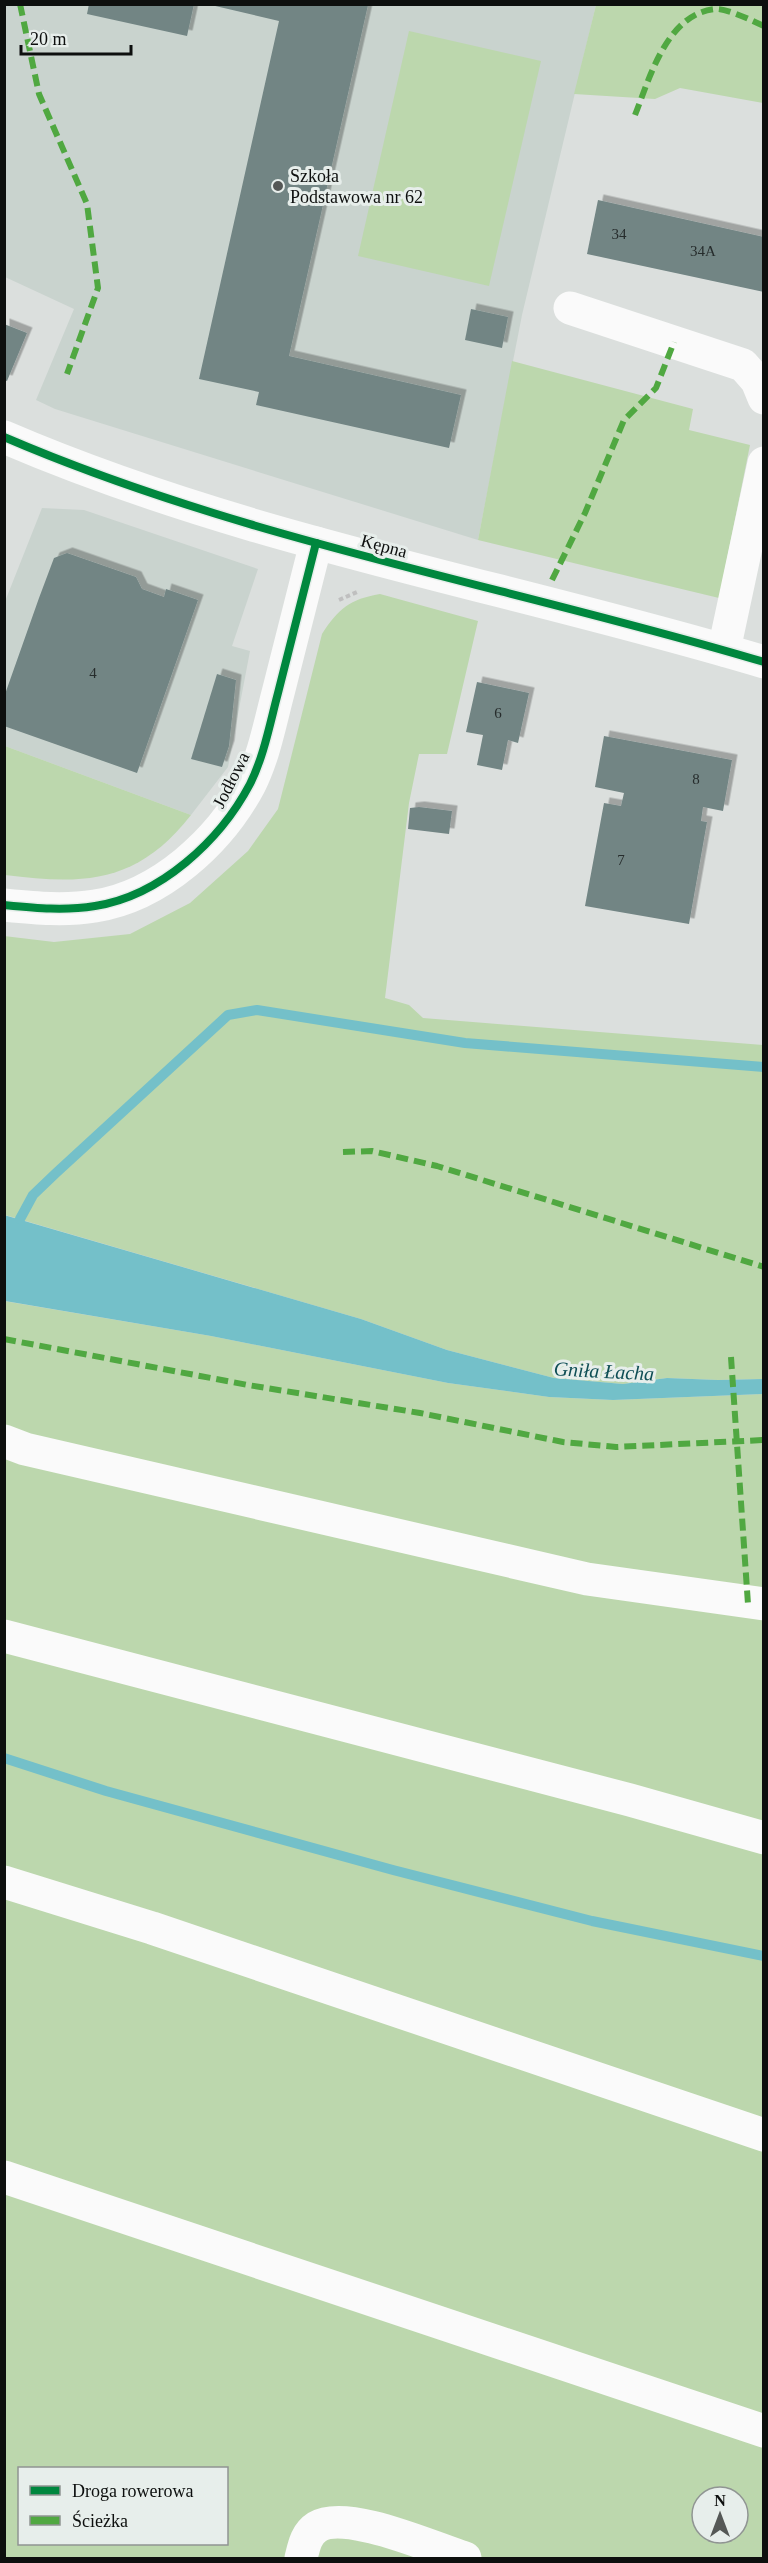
<svg xmlns="http://www.w3.org/2000/svg" width="768" height="2563" font-family="'Times New Roman',serif">
<style>
.built{fill:#c9d3ce}
.green{fill:#bcd7ad;fill-rule:evenodd}
.water{fill:#74c0c9}
.lines{fill:none;stroke-linecap:round;stroke-linejoin:round}
.stream{stroke:#74c0c9;stroke-width:10}
.building{fill:#728584;filter:url(#shadow)}
.path{stroke:#bfbfbf;stroke-width:4;stroke-dasharray:4.5 3;stroke-linecap:butt}
.minor{stroke:#fafafa;stroke-width:33}
.quiet{stroke:#50a841;stroke-width:6;stroke-dasharray:12 6;stroke-linecap:butt}
.cycleway-casing{stroke:#e7eeeb;stroke-width:11}
.cycleway{stroke:#00873e;stroke-width:8}
.poi-dot{fill:#555856;stroke:#e7eeeb;stroke-width:2}
.labels{text-anchor:middle;dominant-baseline:central;stroke-width:6;stroke-linejoin:round;paint-order:stroke}
.number-label{font-size:15px;fill:#262c2c}
.poi-label{font-size:18px;fill:#0d0f0e;stroke:#e7eeeb;text-anchor:start}
.street-label{font-size:18px;fill:#0d0f0e;stroke:#e7eeeb}
.water-label{font-size:20px;font-style:italic;fill:#0f4e55;stroke:#e7eeeb}
</style>
<defs>
<filter id="shadow"><feDropShadow dx="5.5" dy="-5.5" stdDeviation="0" flood-color="#0004"/></filter>
</defs>
<rect width="100%" height="100%" fill="#dbdfdd"/>
<g class="built">
<polygon points="5,5 596,5 522,315 478,540 55,409 36,400 74,309 5,277"/>
<polygon points="42,508 84,510 258,569 232,646 250,651 228,767 191,815 5,746 4,604"/>
</g>
<g class="green">
<polygon points="596,5 763,5 763,103 680,88 655,99 574,94"/>
<polygon points="409,31 541,61 489,286 358,256"/>
<polygon points="512,361 693,409 689,430 750,445 719,598 478,540"/>
<path d="M380,594L478,621L447,754H419L409,803L385,998L409,1005L423,1018L763,1045V1379L718,1380L667,1378L623,1384L554,1378L447,1350L361,1319L5,1215L4,936L54,942L130,934L190,903L248,851L278,809L322,634C338,609 350,599 380,594Z"/>
<path d="M4,746H5L191,815C137,884 84,885 5,875Z"/>
<path d="M4,1301L211,1336L448,1383L549,1397L613,1400L763,1394V2558H5ZM20,2468H226V2544H20ZM702,2497H738V2533H702Z"/>
</g>
<polygon class="water" points="4,1215 361,1319 447,1350 554,1378 623,1384 667,1378 718,1380 763,1379 763,1394 613,1400 549,1397 448,1383 211,1336 5,1301"/>
<g class="lines">
<g class="stream">
<polyline points="20,1219 33,1195 56,1173 228,1015 257,1010 465,1043 764,1067"/>
<polyline points="4,1758 106,1791 393,1870 592,1921 764,1956"/>
</g>
</g>
<g class="building">
<polygon points="89,4 194,4 187,36 87,14"/>
<polygon points="211,5 368,5 289,356 461,395 449,448 256,405 259,392 199,379 279,21"/>
<polygon points="598,200 764,237 764,292 587,254"/>
<polygon points="471,309 508,317 502,348 465,340"/>
<polygon points="4,324 27,333 7,381 4,380"/>
<polygon points="67,553 136,577 142,589 164,597 166,589 198,600 137,773 4,726 4,697 39,598 54,558"/>
<polygon points="217,674 236,680 229,746 222,767 191,759"/>
<polygon points="477,682 529,693 518,743 508,740 502,770 477,765 483,735 466,732"/>
<polygon points="604,736 732,760 723,811 703,807 701,821 707,822 689,924 585,906 604,803 621,806 624,793 595,787"/>
<polygon points="419,807 452,811 449,834 408,829 410,808"/>
</g>
<g class="lines">
<polyline class="path" points="339,600 357,592"/>
<g class="minor">
<polyline points="570,308 743,365 757,381 764,398"/>
<path d="M4,437C248,542 511,586 764,662"/>
<polyline points="724,650 764,463"/>
<path d="M4,905C35,908 64,911 95,906C160,896 220,841 250,784C264,756 270,723 278,693C291,643 303,593 316,543"/>
<polyline points="4,1441 25,1449 587,1579 764,1604"/>
<polyline points="4,1636 630,1800 764,1838"/>
<polyline points="4,1882 152,1928 764,2135"/>
<polyline points="4,2177 764,2431"/>
<path d="M301,2558C304,2546 306,2534 317,2527C346,2509 433,2548 465,2558"/>
</g>
<g class="quiet">
<polyline points="20,4 39,94 87,204 98,288 67,374"/>
<path d="M635,115C650,77 667,14 715,9C726,8 753,21 764,26"/>
<polyline points="552,580 585,513 624,420 656,388 674,342"/>
<polyline points="343,1152 372,1151 437,1166 764,1267"/>
<polyline points="4,1339 248,1385 420,1413 563,1442 616,1447 764,1440"/>
<polyline points="731,1357 748,1604"/>
</g>
<defs>
<g id="cycleway">
<path d="M4,437C248,542 511,586 764,662"/>
<path d="M4,905C35,908 64,911 95,906C160,896 220,841 250,784C264,756 270,723 278,693C291,643 303,593 316,543"/>
</g>
</defs>
<use href="#cycleway" class="cycleway-casing"/>
<use href="#cycleway" class="cycleway"/>
</g>
<circle class="poi-dot" cx="278" cy="186" r="6"/>
<g class="labels">
<g class="number-label">
<text x="619" y="234">34</text>
<text x="703" y="251">34A</text>
<text x="93" y="673">4</text>
<text x="498" y="713">6</text>
<text x="696" y="779">8</text>
<text x="621" y="860">7</text>
</g>
<g class="poi-label">
<text x="290" y="176">Szkoła<tspan x="290" dy="21">Podstawowa nr 62</tspan></text>
</g>
<g class="street-label">
<text transform="translate(384 546) rotate(15)">Kępna</text>
<text transform="translate(231 780) rotate(-63)">Jodłowa</text>
</g>
<g class="water-label">
<text transform="translate(604 1371) rotate(3)">Gniła Łacha</text>
</g>
</g>
<rect width="768" height="2563" fill="none" stroke="#0d0f0e" stroke-width="12"/>
<rect x="18" y="2467" width="210" height="78" fill="#e7eeeb" stroke="#909593" stroke-width="1.5"/>
<rect x="30" y="2486" width="30" height="9" fill="#00873e" stroke="#909593" stroke-width="1.5"/>
<text x="72" y="2497" font-size="18" fill="#0d0f0e">Droga rowerowa</text>
<rect x="30" y="2516" width="30" height="9" fill="#50a841" stroke="#909593" stroke-width="1.5"/>
<text x="72" y="2527" font-size="18" fill="#0d0f0e">Ścieżka</text>
<g transform="translate(720 2515)"><circle r="28" fill="#e7eeeb" stroke="#909593" stroke-width="1.5"/>
<path d="M0-4.5L10 22L0 15L-10 22Z" fill="#555856"/>
<text y="-9" font-size="16" font-weight="bold" text-anchor="middle" fill="#0d0f0e">N</text>
</g>
<path d="M21 45v9h110v-9" fill="none" stroke="#0d0f0e" stroke-width="3"/>
<text x="30" y="45" font-size="18" fill="#0d0f0e" stroke="#e7eeeb" stroke-width="4.5" paint-order="stroke">20 m</text>
</svg>
